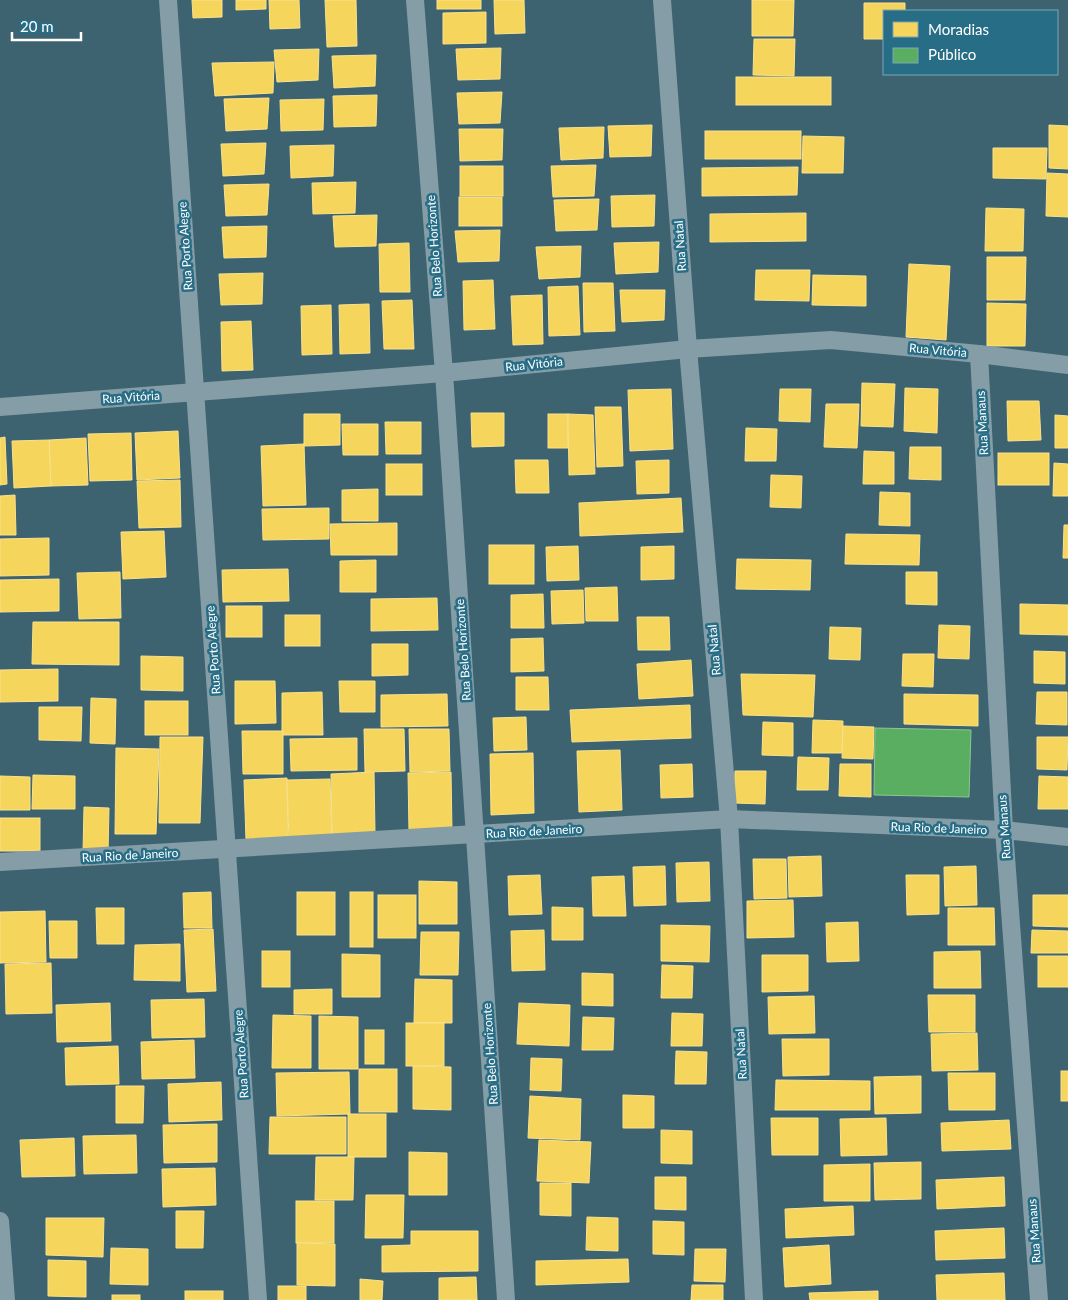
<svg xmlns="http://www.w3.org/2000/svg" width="1068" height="1300" font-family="Lato,sans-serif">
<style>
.homes{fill:#f6d55c;stroke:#f9e28d}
.public{fill:#5aae61;stroke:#8cc690}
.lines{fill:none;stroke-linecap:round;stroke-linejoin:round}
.street{stroke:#849da6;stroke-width:18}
.labels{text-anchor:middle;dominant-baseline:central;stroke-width:5;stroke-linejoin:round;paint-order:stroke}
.street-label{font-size:12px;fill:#fff;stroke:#276d86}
</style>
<rect width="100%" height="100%" fill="#3d6270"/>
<g class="homes">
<polygon points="192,0 222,0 222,17 193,18"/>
<polygon points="236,0 266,0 266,9 236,10"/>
<polygon points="269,0 299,0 300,28 270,29"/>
<polygon points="325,0 356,0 357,46 327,47"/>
<rect x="437" y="0" width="44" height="9"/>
<polygon points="494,0 524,0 525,33 495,34"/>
<polygon points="752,0 794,0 793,36 752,36"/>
<polygon points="864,3 905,3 905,11 884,11 884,39 864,39"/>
<polygon points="486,12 486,43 443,44 443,13"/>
<polygon points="754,39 795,39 794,76 753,75"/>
<polygon points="501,48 500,79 458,80 456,49"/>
<polygon points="319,49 318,80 277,82 274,50"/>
<polygon points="376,55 375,86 334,88 332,56"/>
<polygon points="274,62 273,93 215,96 212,63"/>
<rect x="736" y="77" width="95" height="28"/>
<polygon points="502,92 500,123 459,124 457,93"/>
<polygon points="377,95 376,126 334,127 333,96"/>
<polygon points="269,98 267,129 226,131 224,99"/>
<polygon points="324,99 323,130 281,131 280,100"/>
<polygon points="652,125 651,156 610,157 608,126"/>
<polygon points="1049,125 1068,126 1068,169 1049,168"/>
<polygon points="604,127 603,158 561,160 559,128"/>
<polygon points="459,129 503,129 502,160 460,161"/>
<rect x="705" y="131" width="96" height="28"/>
<polygon points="803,136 844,137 843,173 802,173"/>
<polygon points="266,143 264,174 223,176 221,144"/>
<polygon points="334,145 333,176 291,178 290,146"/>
<polygon points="993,148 1047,148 1046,179 993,178"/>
<polygon points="596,165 594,196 553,197 551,166"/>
<rect x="460" y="166" width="43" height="30"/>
<polygon points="798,167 797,195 702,196 702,168"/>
<polygon points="1047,173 1068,174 1068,217 1046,216"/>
<polygon points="356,182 355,213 313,214 312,183"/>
<polygon points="269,184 267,215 226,216 224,185"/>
<polygon points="655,195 654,226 612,227 611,196"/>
<rect x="459" y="197" width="43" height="29"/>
<polygon points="599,199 597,230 556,231 554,200"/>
<polygon points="986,208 1024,209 1023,251 985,251"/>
<polygon points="806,213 806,241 710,242 710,214"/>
<polygon points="377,215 376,246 335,247 333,216"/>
<polygon points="267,226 266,257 224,258 222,227"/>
<polygon points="500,230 499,261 458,262 455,231"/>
<polygon points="659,242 658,272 616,274 614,243"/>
<polygon points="409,243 410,292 380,292 379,244"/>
<polygon points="581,246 580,277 539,279 536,247"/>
<polygon points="987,257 1026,257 1025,300 987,300"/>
<polygon points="909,264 950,266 946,340 906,337"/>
<polygon points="756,270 810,270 809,301 755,300"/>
<polygon points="263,273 262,304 221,305 219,274"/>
<polygon points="813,275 866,276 866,306 812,305"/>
<polygon points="493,280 495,329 464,330 463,281"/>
<polygon points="583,283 613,283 615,331 584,332"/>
<polygon points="578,286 580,335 549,336 548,287"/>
<polygon points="620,290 665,290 664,320 622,322"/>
<polygon points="542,295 543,344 513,345 511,296"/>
<polygon points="412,300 414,349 384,349 382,301"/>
<polygon points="987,303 1026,304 1025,346 987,346"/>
<polygon points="369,304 370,353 340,354 339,305"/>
<polygon points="331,305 332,354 302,355 301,306"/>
<polygon points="251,321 253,370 222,371 221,322"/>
<polygon points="862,383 895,384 893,427 861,426"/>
<polygon points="905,388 938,389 937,433 904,431"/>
<polygon points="671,389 673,449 630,451 628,390"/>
<polygon points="780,389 811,389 810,422 779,421"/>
<polygon points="1007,401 1039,401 1041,440 1008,441"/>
<polygon points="826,404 859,404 857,448 824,447"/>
<polygon points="595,407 621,407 623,466 597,467"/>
<polygon points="471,413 504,413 504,446 472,447"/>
<polygon points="304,414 340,414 340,445 304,446"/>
<rect x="548" y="414" width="20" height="34"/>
<polygon points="568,414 593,415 595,474 569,475"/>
<polygon points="1055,415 1068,416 1068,448 1055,448"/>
<polygon points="385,422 421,422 421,454 386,454"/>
<polygon points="342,424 378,424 378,455 343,455"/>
<polygon points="746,428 777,429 776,461 745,461"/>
<polygon points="178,431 180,478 137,480 135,433"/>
<polygon points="131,433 132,480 90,481 88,434"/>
<polygon points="5,437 7,484 0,485 0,438"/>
<polygon points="86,438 88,485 51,486 49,440"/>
<polygon points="49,440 51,486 14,488 12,441"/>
<polygon points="304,444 306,505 263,506 261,446"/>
<polygon points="910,447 941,447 941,480 909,479"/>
<polygon points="864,451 894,452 894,484 863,484"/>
<rect x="998" y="453" width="51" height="32"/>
<polygon points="515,460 548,460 549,493 516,493"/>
<polygon points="669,460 669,493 637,494 636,461"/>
<polygon points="1054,463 1068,464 1068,496 1053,496"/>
<rect x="386" y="464" width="36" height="31"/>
<polygon points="771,475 802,476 801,508 770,507"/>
<polygon points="180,480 181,527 139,528 137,481"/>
<polygon points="378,489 378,521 342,521 342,490"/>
<polygon points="880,492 910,493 910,526 879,525"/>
<polygon points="15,495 16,535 0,535 0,496"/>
<polygon points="681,498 683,532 580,536 579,503"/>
<polygon points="329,508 329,539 263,540 262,509"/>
<polygon points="397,523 397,555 331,555 330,524"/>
<polygon points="1064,525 1068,525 1068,558 1063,558"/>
<polygon points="164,531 166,577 123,579 121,532"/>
<polygon points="846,534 920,535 919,565 845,564"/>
<polygon points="49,538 49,575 0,576 0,539"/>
<rect x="489" y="545" width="45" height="39"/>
<polygon points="578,546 579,580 547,581 546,547"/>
<polygon points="674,546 674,579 641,580 641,547"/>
<polygon points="737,559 811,560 810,590 736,589"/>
<polygon points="376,560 376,592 340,592 340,561"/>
<polygon points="288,569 289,601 223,602 222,570"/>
<polygon points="120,572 121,618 79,619 77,573"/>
<polygon points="906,572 937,572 937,605 906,604"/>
<polygon points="59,579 59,611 0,612 0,580"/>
<polygon points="617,587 618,621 586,621 585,588"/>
<polygon points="583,590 584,623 552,624 551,591"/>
<polygon points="543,594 544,628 511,628 511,595"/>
<polygon points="437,598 438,630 371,631 371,599"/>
<polygon points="1020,604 1068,605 1068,635 1020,634"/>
<rect x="226" y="606" width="36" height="31"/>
<rect x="285" y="615" width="35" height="31"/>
<polygon points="637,617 669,617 670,650 638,650"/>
<polygon points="33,622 119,622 119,665 32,664"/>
<polygon points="939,625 970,626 969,659 938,658"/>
<polygon points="830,627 861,628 860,660 829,659"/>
<polygon points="543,638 544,671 511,672 511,639"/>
<polygon points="372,644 408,644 408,675 372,676"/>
<polygon points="1034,651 1065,652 1065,684 1034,683"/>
<polygon points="903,654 934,654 933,687 902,686"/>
<polygon points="141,656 183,657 183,691 141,690"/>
<polygon points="691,660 693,696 639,699 637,664"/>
<polygon points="58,669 58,701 0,702 0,670"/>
<polygon points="741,674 815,675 813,717 743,715"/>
<polygon points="516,677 548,677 549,710 516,710"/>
<polygon points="235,681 275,681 276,723 235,724"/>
<polygon points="339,681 375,681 375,712 340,712"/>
<polygon points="322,692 323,735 282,735 282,693"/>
<polygon points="1037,692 1067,692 1067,725 1036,724"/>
<polygon points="447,694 448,726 381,727 381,695"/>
<polygon points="904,694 978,695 978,726 904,724"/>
<polygon points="91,698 116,699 115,744 90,743"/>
<rect x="145" y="701" width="43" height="34"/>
<polygon points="690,705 691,738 572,742 570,710"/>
<polygon points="39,707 82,707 81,741 39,740"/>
<polygon points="526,717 527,750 494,751 493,718"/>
<polygon points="813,720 843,721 842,753 812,753"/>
<polygon points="763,722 793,723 793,756 762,755"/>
<polygon points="843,726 874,727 873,759 842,758"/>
<polygon points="364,729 404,729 405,771 365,772"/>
<polygon points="409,729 449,729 450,771 410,772"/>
<polygon points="242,731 283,731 283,774 243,774"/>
<polygon points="160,737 203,737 200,823 159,823"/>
<polygon points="1037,737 1068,737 1067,770 1037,769"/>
<polygon points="357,738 357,770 291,771 290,739"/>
<polygon points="116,748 159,749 156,834 115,834"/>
<polygon points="620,750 622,810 579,812 577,751"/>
<polygon points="533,753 534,813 491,815 490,754"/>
<polygon points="798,757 829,758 828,790 797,790"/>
<polygon points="692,764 693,797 661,798 660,765"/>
<polygon points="840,764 871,764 871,797 839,796"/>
<polygon points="735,771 766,771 765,804 734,803"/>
<polygon points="374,772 375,833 332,834 331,774"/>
<polygon points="451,772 452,831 409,832 408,773"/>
<polygon points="33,775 75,776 75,809 32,809"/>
<polygon points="0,776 30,777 30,810 0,810"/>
<polygon points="1039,776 1068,777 1068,809 1038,809"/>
<polygon points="287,778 288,839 246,840 244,780"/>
<polygon points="330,779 332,840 289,841 287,780"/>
<polygon points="84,807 109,808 108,853 83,852"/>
<rect x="0" y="818" width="40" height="33"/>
<polygon points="821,856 822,896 789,897 788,857"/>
<polygon points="753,859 786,859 787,898 754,899"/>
<polygon points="709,862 710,901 677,902 676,863"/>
<polygon points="665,866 666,905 634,906 633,867"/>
<polygon points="976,866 977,905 945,906 944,867"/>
<polygon points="540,875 542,914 509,915 508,876"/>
<polygon points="906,875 939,875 939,914 907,915"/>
<polygon points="624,876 626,916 593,916 592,877"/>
<polygon points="419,881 457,882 457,924 419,924"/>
<polygon points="211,892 212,928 184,928 183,893"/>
<rect x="297" y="892" width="38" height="43"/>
<rect x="350" y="892" width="23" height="55"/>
<rect x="378" y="895" width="38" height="43"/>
<polygon points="1033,895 1068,895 1068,927 1033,926"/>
<polygon points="793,900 794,937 747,938 747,901"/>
<polygon points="552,907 583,908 583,940 552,940"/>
<polygon points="96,908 124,908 124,944 97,944"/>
<polygon points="948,908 994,908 995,945 948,945"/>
<polygon points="45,911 46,962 0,963 0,912"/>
<polygon points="49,921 77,921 77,958 50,958"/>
<polygon points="858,922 859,961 827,962 826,923"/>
<polygon points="661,925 710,926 709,962 661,961"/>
<polygon points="213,929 216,991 187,992 184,930"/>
<polygon points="544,930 545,970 512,971 511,931"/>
<polygon points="1032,930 1068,931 1068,953 1031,953"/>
<polygon points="421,932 459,932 458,975 420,975"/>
<polygon points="180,944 180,981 134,980 135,945"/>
<rect x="262" y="951" width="28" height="36"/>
<polygon points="980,951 981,988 934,988 934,952"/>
<polygon points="342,954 380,955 380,997 342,997"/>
<polygon points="762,955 808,955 808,991 762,992"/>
<rect x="1038" y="956" width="30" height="31"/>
<polygon points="51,963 52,1013 6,1014 5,964"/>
<polygon points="662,965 693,966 692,998 661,998"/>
<polygon points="582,973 613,974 613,1006 582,1005"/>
<polygon points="415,979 452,980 452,1023 414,1023"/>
<polygon points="332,989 332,1014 294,1014 294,990"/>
<polygon points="928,995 975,995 975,1032 929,1032"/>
<polygon points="814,996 815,1033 769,1034 768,997"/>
<polygon points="204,999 205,1037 152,1038 151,1000"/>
<polygon points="110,1003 111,1041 57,1042 56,1005"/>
<polygon points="519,1003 570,1005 569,1046 517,1044"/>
<polygon points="672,1013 703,1014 702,1046 671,1046"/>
<polygon points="273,1015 311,1016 311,1068 272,1068"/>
<polygon points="319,1016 358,1017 358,1069 319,1069"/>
<polygon points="583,1017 614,1018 613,1050 582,1050"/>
<rect x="406" y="1023" width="38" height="43"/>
<rect x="365" y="1030" width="19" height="34"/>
<polygon points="977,1033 978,1070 932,1071 931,1034"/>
<polygon points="782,1039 829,1039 829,1075 783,1076"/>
<polygon points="194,1040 195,1078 142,1079 141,1042"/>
<polygon points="118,1046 119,1084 66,1085 65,1048"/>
<polygon points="676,1051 707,1052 706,1084 675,1084"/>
<polygon points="531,1058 562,1059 561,1091 530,1090"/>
<polygon points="413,1066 451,1067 451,1110 413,1109"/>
<rect x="359" y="1069" width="38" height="43"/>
<rect x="1061" y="1071" width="7" height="30"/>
<polygon points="349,1072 350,1114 277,1116 276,1073"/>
<polygon points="948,1073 995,1073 995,1110 949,1110"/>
<polygon points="921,1076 921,1113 875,1114 874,1077"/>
<polygon points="776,1080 870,1081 870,1110 775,1110"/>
<polygon points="221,1082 222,1120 169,1122 168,1084"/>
<polygon points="116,1086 144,1086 143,1123 116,1123"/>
<polygon points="623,1095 654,1096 654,1128 623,1128"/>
<polygon points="530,1096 581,1099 580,1140 528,1138"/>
<rect x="348" y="1114" width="38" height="43"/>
<polygon points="270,1117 346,1117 346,1154 269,1154"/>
<polygon points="771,1118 818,1118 818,1155 772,1155"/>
<polygon points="886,1118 887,1155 841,1156 840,1119"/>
<polygon points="1009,1120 1011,1149 942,1151 941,1123"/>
<polygon points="217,1124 217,1162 164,1163 163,1125"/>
<polygon points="661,1130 692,1131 692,1164 661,1163"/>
<polygon points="136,1135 137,1173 84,1174 83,1136"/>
<polygon points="74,1138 75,1176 22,1177 20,1140"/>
<polygon points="539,1140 591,1142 589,1183 537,1181"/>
<polygon points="409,1152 447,1153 447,1195 409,1195"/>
<polygon points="316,1157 354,1157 353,1200 315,1200"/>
<polygon points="921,1162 921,1199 875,1200 874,1163"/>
<polygon points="870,1164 870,1201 824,1201 824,1165"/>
<polygon points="215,1168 216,1205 163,1207 162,1169"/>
<polygon points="655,1177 686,1177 686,1210 655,1209"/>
<polygon points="1004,1177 1005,1206 937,1209 936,1180"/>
<polygon points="540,1183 571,1183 571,1216 540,1215"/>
<polygon points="366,1195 404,1195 403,1238 365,1238"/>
<rect x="296" y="1201" width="38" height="42"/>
<polygon points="853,1206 854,1235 786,1238 785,1209"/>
<polygon points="176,1211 204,1211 203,1248 176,1248"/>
<polygon points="587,1217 618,1218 618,1251 586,1250"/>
<polygon points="46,1218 104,1218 103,1257 46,1255"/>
<polygon points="653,1221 684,1222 684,1255 653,1254"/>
<polygon points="1004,1228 1005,1258 936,1260 935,1231"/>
<polygon points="411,1231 478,1231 478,1271 382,1272 382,1246 411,1245"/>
<polygon points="297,1243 335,1244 335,1286 297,1285"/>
<polygon points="829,1245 831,1284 785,1287 783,1248"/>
<polygon points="111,1248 148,1249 148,1285 110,1284"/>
<polygon points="695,1249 726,1249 725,1282 694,1281"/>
<polygon points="628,1259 629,1282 536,1285 536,1261"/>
<polygon points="48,1260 86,1261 86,1297 48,1296"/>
<polygon points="1004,1273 1005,1300 937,1300 936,1275"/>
<polygon points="476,1277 477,1300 439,1300 439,1278"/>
<polygon points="360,1279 383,1281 382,1300 360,1300"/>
<polygon points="692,1285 723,1285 723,1300 691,1300"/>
<rect x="278" y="1286" width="28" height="14"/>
<rect x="185" y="1291" width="38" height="9"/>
<polygon points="878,1291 878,1300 810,1300 809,1293"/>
<rect x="112" y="1295" width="28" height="5"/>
</g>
<polygon class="public" points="875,728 971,730 969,797 874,795"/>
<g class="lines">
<g class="street">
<polyline points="168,0 258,1300"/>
<polyline points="415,0 444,373 506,1300"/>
<polyline points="662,0 688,349 729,819 754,1300"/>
<polyline points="979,354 1004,830 1039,1300"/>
<polyline points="0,407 444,373 688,349 831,340 979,354 1068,365"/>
<polyline points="0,862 729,819 1004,830 1068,837"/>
<polyline points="0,1221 6,1300"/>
</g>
</g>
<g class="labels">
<g class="street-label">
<text transform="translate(185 246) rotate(-94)">Rua Porto Alegre</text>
<text transform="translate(434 246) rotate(-94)">Rua Belo Horizonte</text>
<text transform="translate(680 246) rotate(-94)">Rua Natal</text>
<text transform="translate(938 350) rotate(5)">Rua Vitória</text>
<text transform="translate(534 364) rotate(-6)">Rua Vitória</text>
<text transform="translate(131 397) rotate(-4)">Rua Vitória</text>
<text transform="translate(982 423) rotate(-93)">Rua Manaus</text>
<text transform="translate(213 650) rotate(-94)">Rua Porto Alegre</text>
<text transform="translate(463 650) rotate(-94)">Rua Belo Horizonte</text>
<text transform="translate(714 650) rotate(-95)">Rua Natal</text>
<text transform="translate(1004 827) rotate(-94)">Rua Manaus</text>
<text transform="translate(939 828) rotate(2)">Rua Rio de Janeiro</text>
<text transform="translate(534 831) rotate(-3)">Rua Rio de Janeiro</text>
<text transform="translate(130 855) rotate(-3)">Rua Rio de Janeiro</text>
<text transform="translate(241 1054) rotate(-94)">Rua Porto Alegre</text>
<text transform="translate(490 1054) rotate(-94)">Rua Belo Horizonte</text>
<text transform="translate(741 1054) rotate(-93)">Rua Natal</text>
<text transform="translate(1034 1231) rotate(-94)">Rua Manaus</text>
</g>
</g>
<rect x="883" y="10" width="175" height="65" fill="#276d86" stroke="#7da7b6"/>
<rect x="893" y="22" width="25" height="15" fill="#f6d55c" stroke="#7da7b6"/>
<text x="928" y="35" font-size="15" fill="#ffffff">Moradias</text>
<rect x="893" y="48" width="25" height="15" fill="#5aae61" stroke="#7da7b6"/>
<text x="928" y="60" font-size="15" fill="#ffffff">Público</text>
<path d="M12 32v8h69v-8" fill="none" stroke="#ffffff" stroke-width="2.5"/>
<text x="20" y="32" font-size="15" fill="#ffffff" stroke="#276d86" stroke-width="4" paint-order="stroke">20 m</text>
</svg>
